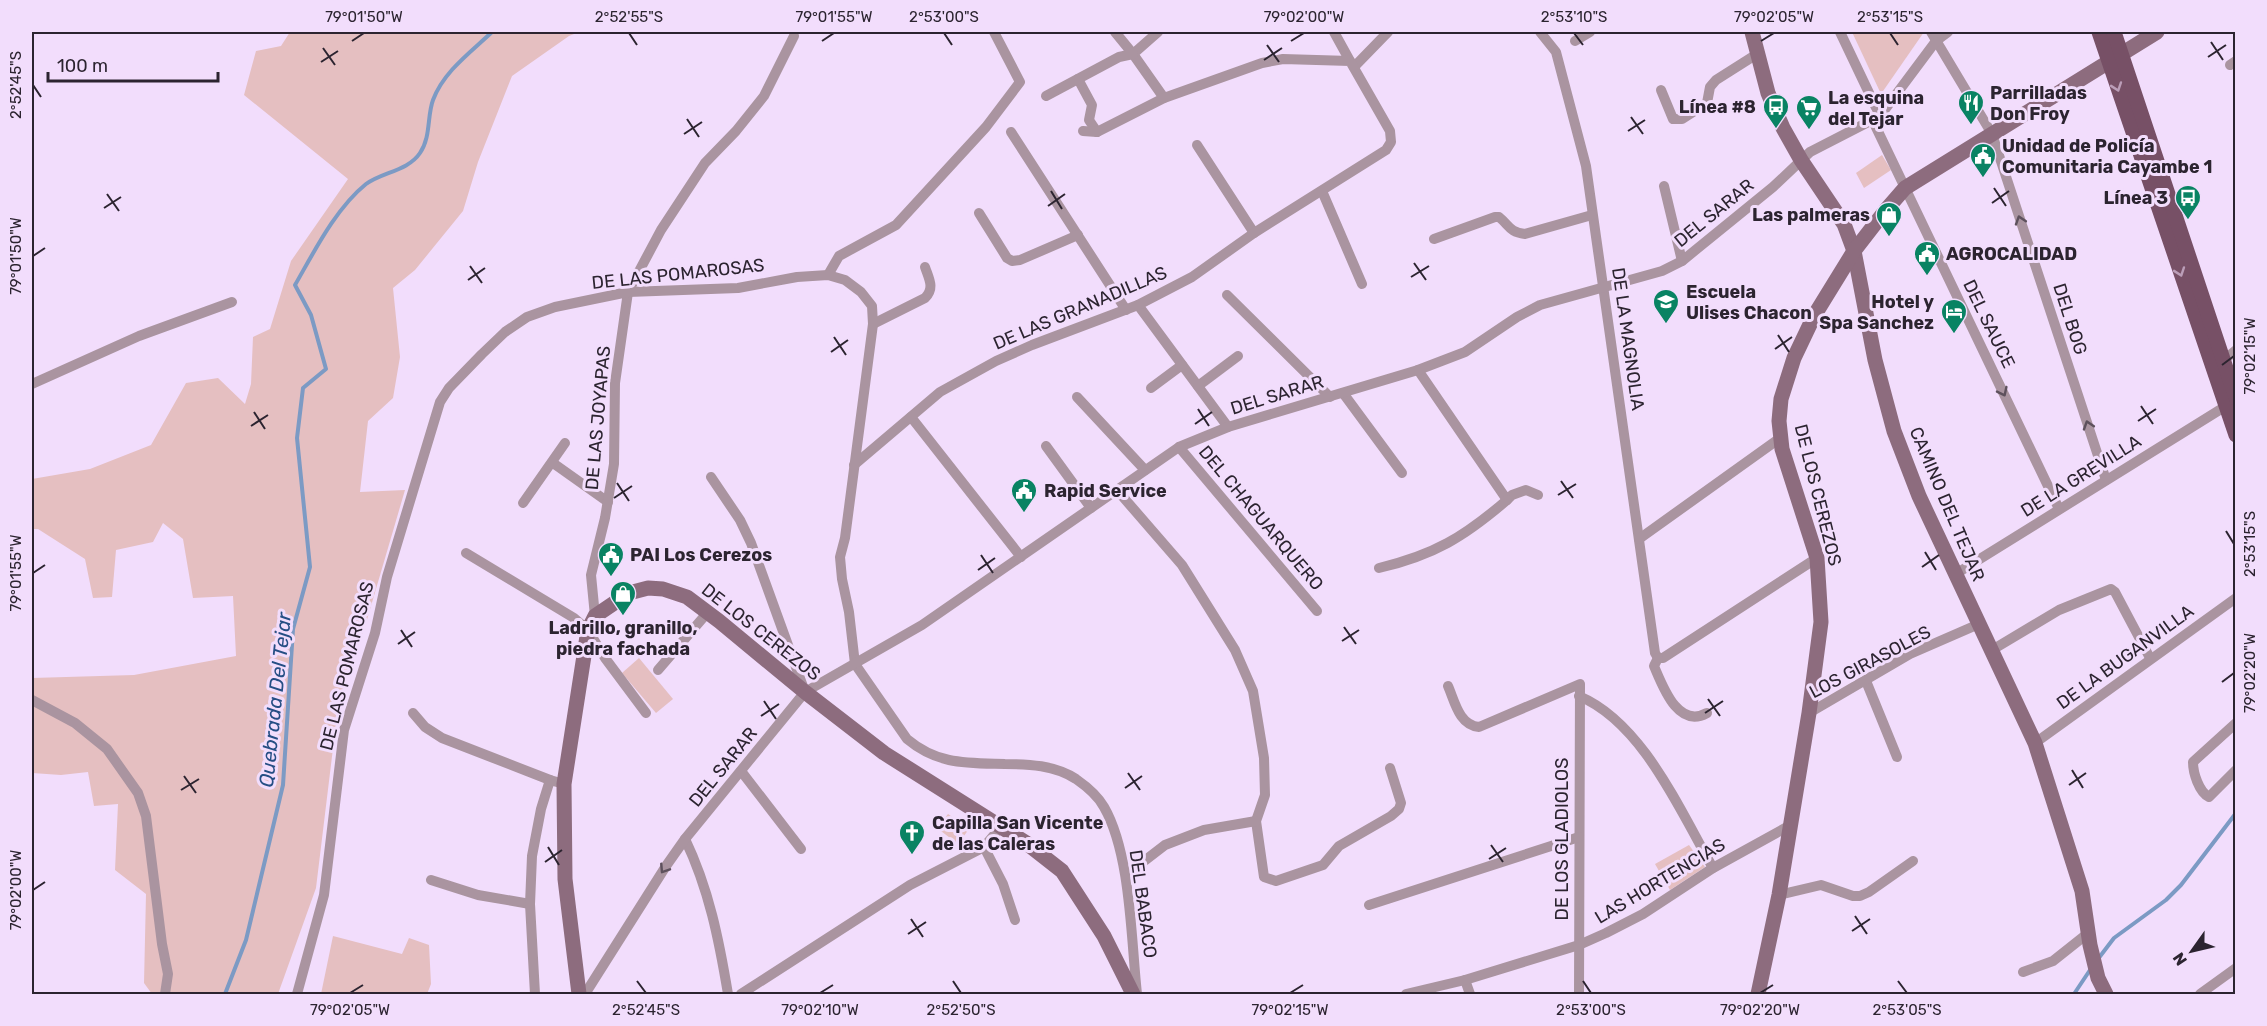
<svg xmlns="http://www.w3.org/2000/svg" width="2267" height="1026" font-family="Rubik,sans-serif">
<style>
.green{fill:#e5bfc1}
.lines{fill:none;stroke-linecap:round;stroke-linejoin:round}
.stream{stroke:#7c9ac4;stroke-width:4}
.street{stroke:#aa94a0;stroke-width:10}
.secondary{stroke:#8d6c7e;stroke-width:15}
.primary{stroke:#775066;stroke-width:15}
.oneway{stroke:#bb9eb8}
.oneway2{stroke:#5e515d}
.ticks{fill:none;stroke:#2c2430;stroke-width:2}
.labels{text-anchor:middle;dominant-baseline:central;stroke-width:6;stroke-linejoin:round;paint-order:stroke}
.poi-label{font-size:18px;font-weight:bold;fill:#2c2430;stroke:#f2ddfc;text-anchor:start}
.street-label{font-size:18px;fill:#2c2430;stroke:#f2ddfc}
.water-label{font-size:20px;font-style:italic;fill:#254e84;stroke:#f2ddfc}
.neatline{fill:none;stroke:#2c2430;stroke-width:2}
.ticks-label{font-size:15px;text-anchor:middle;fill:#2c2430}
</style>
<rect width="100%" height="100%" fill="#f2ddfc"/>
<g class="green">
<polygon points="290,32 579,32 569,36 512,76 478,162 463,211 415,270 393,288 400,357 393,398 368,421 360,492 405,490 366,623 339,699 316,888 278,994 152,994 144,983 146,894 115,870 118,804 94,806 88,772 61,775 32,773 32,678 134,675 236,656 233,596 193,598 183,539 163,523 153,542 116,550 112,597 93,598 85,559 38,529 32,529 32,479 90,469 151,445 186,383 218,378 245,404 251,384 253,337 270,329 291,261 348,179 244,95 256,51 281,46"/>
<polygon points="1852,32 1924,32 1881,94"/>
<polygon points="1882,155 1891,170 1864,188 1856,173"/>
<polygon points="639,658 673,699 656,713 622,673"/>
<polygon points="948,814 969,829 958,844 937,828"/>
<polygon points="1689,845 1705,867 1670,890 1655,864"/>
<polygon points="333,936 402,954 409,938 429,945 431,984 427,994 321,994"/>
</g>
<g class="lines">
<g class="stream">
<polyline points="2098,959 2114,938 2166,900 2181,885 2236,813"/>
<path d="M225,994L246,940L283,785L293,629L310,567L297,438L303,388L326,369L311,315L295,285C314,252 336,208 366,184C382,172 408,171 420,153C431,137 427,116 433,100C444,71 471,52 492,32"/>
<polyline points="2074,994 2092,967"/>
</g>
<g class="street">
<polyline points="1158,32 1133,54 1164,98"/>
<polyline points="1334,32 1350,61"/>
<polyline points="1540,32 1556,52 1586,166 1655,653 1658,658"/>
<polyline points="1840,32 1880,116"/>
<polyline points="1931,32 1992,134 2106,480"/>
<polyline points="1575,41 1590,32"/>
<polyline points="2230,65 2236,61"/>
<polyline points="1354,67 1388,32"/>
<polyline points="1078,79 1092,105 1089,120 1097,132"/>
<polyline points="1661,90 1673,119 1682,119 1707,103 1710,87 1716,80 1757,54"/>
<polyline points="1046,96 1119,57 1133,54 1115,32"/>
<polyline points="1873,121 2059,509"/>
<polyline points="1011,132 1126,310"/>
<polyline points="1197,145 1254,233"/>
<polyline points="1664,186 1682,261"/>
<polyline points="1322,191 1362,284"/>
<polyline points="979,213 1007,258 1012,261 1020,260 1078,235"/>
<path d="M1434,239L1495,217H1499C1510,226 1509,232 1525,234L1592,215"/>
<polyline points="828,275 839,256 896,225 986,127 1020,82 994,32"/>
<polyline points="1227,295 1330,397"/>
<polyline points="1138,305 1228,427"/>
<path d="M873,324L925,298C935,288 929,279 925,267"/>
<polyline points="2223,361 2236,350"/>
<polyline points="1418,370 1507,500 1512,495 1526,490 1538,495"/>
<polyline points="32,384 139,336 232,302"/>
<polyline points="1198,386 1238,356"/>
<polyline points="1151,388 1182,365"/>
<polyline points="1343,393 1402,473"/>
<polyline points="1077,397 1145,470"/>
<polyline points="911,417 1021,557"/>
<polyline points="1046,446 1091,508"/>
<polyline points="1179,447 1317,611"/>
<polyline points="553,463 608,502"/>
<polyline points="854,465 940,392 996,361 1032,345 1138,305 1192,277 1254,233 1386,150 1391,142 1390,131 1350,61 1283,59 1262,63 1164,98 1097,132 1083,131"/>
<polyline points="711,477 740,520 751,543 805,692"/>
<polyline points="1117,490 1182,565 1235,650 1253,691 1264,758 1265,795 1256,821 1264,877 1276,881 1323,865 1339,846 1391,816 1399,809 1401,803 1390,768"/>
<polyline points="523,503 565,443"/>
<polyline points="1639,539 1780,438"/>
<polyline points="466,553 574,618 588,630 605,658 646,713"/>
<path d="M1379,568C1434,555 1464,537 1507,500"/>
<polyline points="1954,575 2226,406"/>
<polyline points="595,616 591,575 605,518 614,464 615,383 628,292 661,230 705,163 736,131 764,96 794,36"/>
<polyline points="1992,650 2059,610 2111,589 2115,592 2150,658"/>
<polyline points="1658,658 1663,658 1817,558"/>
<path d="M1658,658L1654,666C1663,687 1678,729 1707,713"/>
<polyline points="658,670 708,612"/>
<polyline points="1866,681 1897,757"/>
<path d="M1448,686C1455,702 1459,725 1479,727L1580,684L1579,994"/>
<path d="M1579,696C1643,723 1680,811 1713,868"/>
<polyline points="32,700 75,723 107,749 138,793 146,816 162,944 168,974 165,994"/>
<polyline points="413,713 425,727 442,738 550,780"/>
<polyline points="1809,713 1910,654 1979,624"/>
<path d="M2236,723L2193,762C2193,773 2199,792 2209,797L2236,770"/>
<polyline points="2035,743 2236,598"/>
<polyline points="741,771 801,849"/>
<path d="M685,839C709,889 719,940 728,994"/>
<polyline points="984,847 1003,884 1015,920"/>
<polyline points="1126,875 1165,845 1204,830 1256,821"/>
<polyline points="431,880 478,895 530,904"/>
<polyline points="1779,895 1821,885 1853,896 1860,896 1869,892 1913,861"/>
<polyline points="1369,905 1579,837"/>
<polyline points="2023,972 2053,961 2087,934"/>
<polyline points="1465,980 1470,994"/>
<path d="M297,994L324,895L344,730L375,633L387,577L440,402L449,388L482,354L505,332L527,317L555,307L628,292L738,288L797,277L828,275L845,280L861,292L872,306L873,324L845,538L840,557L842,579L849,612L855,664L907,739C938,765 967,763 1005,764C1028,764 1055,765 1076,779C1086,786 1098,796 1104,807C1131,854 1131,940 1137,994"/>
<polyline points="535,994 530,904 532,856 541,809 550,780 564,784"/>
<polyline points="585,994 666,866 685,839 805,692 922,625 1179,447 1228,427 1418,370 1465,352 1517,317 1540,305 1662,271 1682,261 1773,187 1810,152 1880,116 1936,41 1948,32"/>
<polyline points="741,994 910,885 984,847 1000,828"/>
<polyline points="1406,994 1465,980 1579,945 1606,933 1643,914 1713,868 1789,826"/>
<polyline points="2200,994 2236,968"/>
</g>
<g class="secondary">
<polyline points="1752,32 1768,93 1783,128 1801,160 1844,224 1854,251 1875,360 1894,431 1919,496 2035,743 2082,891 2090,945 2098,978 2106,994"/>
<polyline points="579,994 565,879 564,784 588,630 595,616 629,593 648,588 663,589 687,597 719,621 805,692 884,753 1025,842 1062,871 1104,936 1133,994"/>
<polyline points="1758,994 1779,895 1809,713 1821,622 1817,558 1782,449 1779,421 1781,399 1794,358 1814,316 1854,251 1885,211 1905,188 2157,32"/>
</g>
<g class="primary">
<polyline points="2099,32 2236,435"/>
<polyline points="2114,32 2236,398"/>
</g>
</g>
<defs><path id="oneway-chevron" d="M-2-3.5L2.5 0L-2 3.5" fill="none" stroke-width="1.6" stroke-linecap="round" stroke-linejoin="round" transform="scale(1.5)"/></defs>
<g class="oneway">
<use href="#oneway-chevron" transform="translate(2117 87) rotate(71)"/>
<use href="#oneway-chevron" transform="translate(2180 272) rotate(71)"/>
</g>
<g class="oneway2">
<use href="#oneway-chevron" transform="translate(2020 220) rotate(-108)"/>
<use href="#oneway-chevron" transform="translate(2003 392) rotate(64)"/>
<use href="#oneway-chevron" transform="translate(2088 425) rotate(-108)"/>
<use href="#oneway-chevron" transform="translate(664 869) rotate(123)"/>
</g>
<path class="ticks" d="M629,33L637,45M944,33L952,45M1574,33L1583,45M1890,33L1898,45M352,41L364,33M822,41L834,33M1291,41L1304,33M1761,41L1774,33M2211,42L2223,60M1267,45L1279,62M323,48L335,65M2208,57L2226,45M1264,60L1282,48M321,62L338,51M33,85L41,97M1631,117L1643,134M687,119L699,137M1628,131L1645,120M684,134L702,122M1994,188L2006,206M1051,191L1062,209M107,194L119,211M1992,203L2009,191M1048,206L1065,194M104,208L121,197M33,256L45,248M1414,263L1426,280M470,266L482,283M1411,277L1429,266M468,280L485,268M1778,335L1789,352M834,337L846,355M1775,349L1792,337M831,352L848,340M2222,365L2234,356M2141,406L2153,424M1198,409L1209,426M254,412L265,429M2138,421L2156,409M1195,424L1212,412M251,426L268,415M1561,481L1573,498M617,483L629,501M1558,495L1576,484M614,498L632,486M2226,531L2234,544M1925,552L1936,570M981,555L993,573M1922,567L1939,555M978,570L995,558M33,573L45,565M1344,627L1356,644M401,630L412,647M1342,641L1359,630M398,644L415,632M2222,682L2234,673M1708,699L1720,716M764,701L776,719M1705,713L1723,701M761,716L779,704M2072,770L2083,788M1128,773L1140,790M184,776L196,793M2069,785L2086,773M1125,788L1142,776M181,790L199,779M1491,845L1503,862M548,847L559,865M1489,859L1506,848M545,862L562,850M33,890L45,882M1855,916L1867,934M911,919L923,937M1852,931L1870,919M908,934L926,922M637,981L646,993M953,981L961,993M1583,981L1591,993M1898,981L1907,993M350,993L363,985M820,993L833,985M1290,993L1303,985M1760,993L1773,985"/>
<defs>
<symbol id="restaurant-pin" viewBox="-11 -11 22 30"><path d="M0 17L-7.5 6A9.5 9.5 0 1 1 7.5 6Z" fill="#098363" stroke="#f2ddfc"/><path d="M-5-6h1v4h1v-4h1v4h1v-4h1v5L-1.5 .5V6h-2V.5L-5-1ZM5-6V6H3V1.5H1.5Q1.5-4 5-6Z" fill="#fff"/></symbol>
<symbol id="bus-pin" viewBox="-11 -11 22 30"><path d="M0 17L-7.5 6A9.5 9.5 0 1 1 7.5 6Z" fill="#098363" stroke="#f2ddfc"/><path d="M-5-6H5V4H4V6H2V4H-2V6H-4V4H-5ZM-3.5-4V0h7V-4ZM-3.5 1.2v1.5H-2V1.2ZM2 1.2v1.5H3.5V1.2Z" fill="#fff"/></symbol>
<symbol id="supermarket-pin" viewBox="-11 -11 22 30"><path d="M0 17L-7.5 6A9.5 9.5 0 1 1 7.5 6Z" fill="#098363" stroke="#f2ddfc"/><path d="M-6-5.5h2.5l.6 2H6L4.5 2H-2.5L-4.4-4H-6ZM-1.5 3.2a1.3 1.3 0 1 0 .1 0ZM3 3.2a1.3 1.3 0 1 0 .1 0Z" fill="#fff"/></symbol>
<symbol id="civic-pin" viewBox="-11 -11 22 30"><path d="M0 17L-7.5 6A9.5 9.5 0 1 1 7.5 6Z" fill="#098363" stroke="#f2ddfc"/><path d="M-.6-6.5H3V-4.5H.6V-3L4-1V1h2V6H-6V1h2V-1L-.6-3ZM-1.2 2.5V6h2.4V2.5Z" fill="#fff"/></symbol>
<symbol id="shop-pin" viewBox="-11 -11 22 30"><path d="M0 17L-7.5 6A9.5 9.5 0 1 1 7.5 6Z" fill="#098363" stroke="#f2ddfc"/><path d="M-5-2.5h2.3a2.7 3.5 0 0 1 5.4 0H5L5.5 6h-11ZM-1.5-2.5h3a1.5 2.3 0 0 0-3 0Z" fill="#fff"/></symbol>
<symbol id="school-pin" viewBox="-11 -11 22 30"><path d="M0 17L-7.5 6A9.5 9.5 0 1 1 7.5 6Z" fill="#098363" stroke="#f2ddfc"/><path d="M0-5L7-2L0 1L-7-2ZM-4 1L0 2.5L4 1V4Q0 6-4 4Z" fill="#fff"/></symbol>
<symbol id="hotel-pin" viewBox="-11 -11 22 30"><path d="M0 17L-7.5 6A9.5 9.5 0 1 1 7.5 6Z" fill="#098363" stroke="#f2ddfc"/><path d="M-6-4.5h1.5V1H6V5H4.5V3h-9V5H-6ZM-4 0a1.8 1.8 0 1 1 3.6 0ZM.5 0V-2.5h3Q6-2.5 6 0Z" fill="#fff"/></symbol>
<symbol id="church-pin" viewBox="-11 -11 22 30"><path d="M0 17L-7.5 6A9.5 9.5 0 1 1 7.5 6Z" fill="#098363" stroke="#f2ddfc"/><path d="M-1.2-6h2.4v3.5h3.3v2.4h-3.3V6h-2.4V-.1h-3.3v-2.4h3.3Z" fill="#fff"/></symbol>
</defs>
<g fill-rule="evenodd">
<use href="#restaurant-pin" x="1956" y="88" width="30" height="40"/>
<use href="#bus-pin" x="1761" y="92" width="30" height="40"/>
<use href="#supermarket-pin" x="1794" y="93" width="30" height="40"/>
<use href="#civic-pin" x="1968" y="141" width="30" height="40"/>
<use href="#bus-pin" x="2173" y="183" width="30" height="40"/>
<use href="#shop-pin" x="1874" y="200" width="30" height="40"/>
<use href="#civic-pin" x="1912" y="239" width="30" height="40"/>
<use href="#school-pin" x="1651" y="287" width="30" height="40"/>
<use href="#hotel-pin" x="1939" y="297" width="30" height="40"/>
<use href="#civic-pin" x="1009" y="476" width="30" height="40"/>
<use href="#civic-pin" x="596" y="540" width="30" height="40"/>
<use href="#shop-pin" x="608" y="579" width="30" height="40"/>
<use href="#church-pin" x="897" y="818" width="30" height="40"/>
</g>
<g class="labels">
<g class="poi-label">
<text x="1990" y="93">Parrilladas<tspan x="1990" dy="21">Don Froy</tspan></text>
<text x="1828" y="98">La esquina<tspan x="1828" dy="21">del Tejar</tspan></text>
<text x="1756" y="107" text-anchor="end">Línea #8</text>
<text x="2002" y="146">Unidad de Policía<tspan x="2002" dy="21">Comunitaria Cayambe 1</tspan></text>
<text x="2168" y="198" text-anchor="end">Línea 3</text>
<text x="1870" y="215" text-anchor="end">Las palmeras</text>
<text x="1946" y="254">AGROCALIDAD</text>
<text x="1686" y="292">Escuela<tspan x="1686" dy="21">Ulises Chacon</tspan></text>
<text x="1934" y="302" text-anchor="end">Hotel y<tspan x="1934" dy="21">Spa Sanchez</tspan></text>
<text x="1044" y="491">Rapid Service</text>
<text x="630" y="555">PAI Los Cerezos</text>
<text x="623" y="628" text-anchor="middle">Ladrillo, granillo,<tspan x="623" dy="21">piedra fachada</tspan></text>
<text x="932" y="823">Capilla San Vicente<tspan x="932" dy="21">de las Caleras</tspan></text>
</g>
<g class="street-label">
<text transform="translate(1714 213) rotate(-39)">DEL SARAR</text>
<text transform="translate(678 274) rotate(-6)">DE LAS POMAROSAS</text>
<text transform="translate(1080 308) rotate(-23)">DE LAS GRANADILLAS</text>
<text transform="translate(2070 319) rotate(72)">DEL BOG</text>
<text transform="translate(1989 324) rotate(64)">DEL SAUCE</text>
<text transform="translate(1628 339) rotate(82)">DE LA MAGNOLIA</text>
<text transform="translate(1277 395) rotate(-17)">DEL SARAR</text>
<text transform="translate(598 418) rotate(-85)">DE LAS JOYAPAS</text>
<text transform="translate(2081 476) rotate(-32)">DE LA GREVILLA</text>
<text transform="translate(1818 495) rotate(76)">DE LOS CEREZOS</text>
<text transform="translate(1947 504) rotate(67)">CAMINO DEL TEJAR</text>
<text transform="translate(1261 518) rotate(50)">DEL CHAGUARQUERO</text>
<text transform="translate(761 632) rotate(38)">DE LOS CEREZOS</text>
<text transform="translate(2125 657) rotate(-36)">DE LA BUGANVILLA</text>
<text transform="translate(1870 662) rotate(-28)">LOS GIRASOLES</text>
<text transform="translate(347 666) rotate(-76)">DE LAS POMAROSAS</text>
<text transform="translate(723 767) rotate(-51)">DEL SARAR</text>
<text transform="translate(1562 839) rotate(-90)">DE LOS GLADIOLOS</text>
<text transform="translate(1660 881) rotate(-31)">LAS HORTENCIAS</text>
<text transform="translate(1143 904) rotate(82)">DEL BABACO</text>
</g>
<g class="water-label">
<text transform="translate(275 700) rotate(-84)">Quebrada Del Tejar</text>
</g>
</g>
<rect width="2267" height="1026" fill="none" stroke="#f2ddfc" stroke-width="66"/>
<g transform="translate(2192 951) rotate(236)" stroke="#f2ddfc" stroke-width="4.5" paint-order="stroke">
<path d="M0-4.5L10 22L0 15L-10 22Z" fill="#2c2430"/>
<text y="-9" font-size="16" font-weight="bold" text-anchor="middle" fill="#2c2430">N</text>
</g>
<path d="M48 72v9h170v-9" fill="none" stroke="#2c2430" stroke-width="3"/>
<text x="57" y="72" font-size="18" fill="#2c2430" stroke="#f2ddfc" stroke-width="4.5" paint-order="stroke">100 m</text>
<rect x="33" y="33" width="2201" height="960" class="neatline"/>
<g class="ticks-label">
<text x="364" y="22">79°01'50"W</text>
<text x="629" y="22">2°52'55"S</text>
<text x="834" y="22">79°01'55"W</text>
<text x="944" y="22">2°53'00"S</text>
<text x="1304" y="22">79°02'00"W</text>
<text x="1574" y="22">2°53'10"S</text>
<text x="1774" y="22">79°02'05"W</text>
<text x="1890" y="22">2°53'15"S</text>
<text transform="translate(16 85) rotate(-90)" y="5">2°52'45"S</text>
<text transform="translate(16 256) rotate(-90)" y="5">79°01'50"W</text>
<text transform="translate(2250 356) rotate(-90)" y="5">79°02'15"W</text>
<text transform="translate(2250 544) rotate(-90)" y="5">2°53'15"S</text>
<text transform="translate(16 573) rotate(-90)" y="5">79°01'55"W</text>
<text transform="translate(2250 673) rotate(-90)" y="5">79°02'20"W</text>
<text transform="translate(16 890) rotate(-90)" y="5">79°02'00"W</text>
<text x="350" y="1015">79°02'05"W</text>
<text x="646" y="1015">2°52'45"S</text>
<text x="820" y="1015">79°02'10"W</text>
<text x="961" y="1015">2°52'50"S</text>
<text x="1290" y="1015">79°02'15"W</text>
<text x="1591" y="1015">2°53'00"S</text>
<text x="1760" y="1015">79°02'20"W</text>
<text x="1907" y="1015">2°53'05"S</text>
</g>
</svg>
